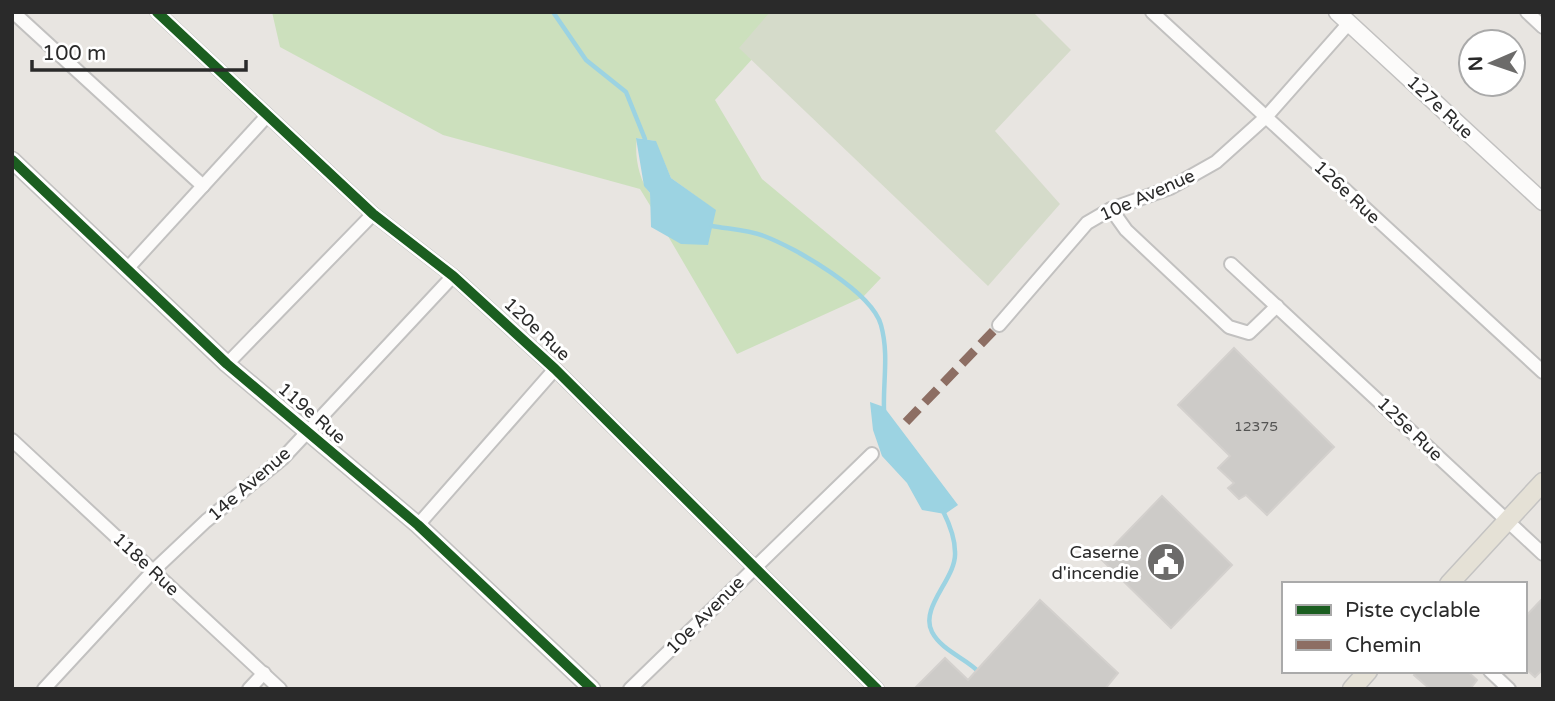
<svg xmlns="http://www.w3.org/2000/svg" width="1555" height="701" font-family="'Varela Round',sans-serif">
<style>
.green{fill:#cce0bd}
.cemetery{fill:#d5dbca}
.water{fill:#9cd3e2}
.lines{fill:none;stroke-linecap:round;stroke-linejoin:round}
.stream{stroke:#9cd3e2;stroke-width:4.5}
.building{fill:#cdcbc8;stroke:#d3d0cd;stroke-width:2}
.street-casing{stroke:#c2c1c0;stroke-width:16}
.secondary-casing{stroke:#c2c1c0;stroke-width:19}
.primary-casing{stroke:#c4c3c2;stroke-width:21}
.street{stroke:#fcfbfa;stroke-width:12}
.secondary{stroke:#fcfbfa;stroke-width:16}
.primary{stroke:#e5e1d6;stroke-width:18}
.quiet{stroke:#8d6e63;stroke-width:9;stroke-dasharray:18 9;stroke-linecap:butt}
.cycleway-casing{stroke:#fff;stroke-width:15}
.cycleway{stroke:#1b5e20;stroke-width:10}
.labels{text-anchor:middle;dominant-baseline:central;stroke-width:6;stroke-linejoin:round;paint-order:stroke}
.number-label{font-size:14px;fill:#545453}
.street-label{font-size:18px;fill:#2a2a2a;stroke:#fff}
.poi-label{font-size:18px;fill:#2a2a2a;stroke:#fff;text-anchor:end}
</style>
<rect width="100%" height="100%" fill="#e8e5e1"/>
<path class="green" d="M272,12H795L715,100L762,179L881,278L863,297L737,354L668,236L715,210L671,178L655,141L637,138C634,154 639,181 650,193L651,207L640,189L443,135L280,47Z"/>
<polygon class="cemetery" points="770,12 1033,12 1071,50 995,131 1060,204 988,286 739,48"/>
<g class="water">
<polygon points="636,138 656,141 671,178 716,210 708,245 681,244 651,227 650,193 644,186"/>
<polygon points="870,402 884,407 958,505 945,514 922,510 907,483 882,456 873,430"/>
</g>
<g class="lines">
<g class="stream">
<polyline points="553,12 586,60 626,92 645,139"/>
<path d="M712,226C729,229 748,230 764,236C796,248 872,292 881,325C889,354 883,381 884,410"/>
<path d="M943,511C949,523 955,539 955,552C957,578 919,607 932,632C942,651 966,658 980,673"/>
</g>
</g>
<g class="building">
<polygon points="1234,348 1334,447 1267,515 1246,495 1239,499 1228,488 1234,483 1218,468 1230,456 1178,405"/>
<polygon points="1162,496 1232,565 1171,628 1101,559"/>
<polygon points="1543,598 1543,669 1535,677 1525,668 1525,617"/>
<polygon points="1040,600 1118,673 1105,689 916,687 945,658 968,680"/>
<polygon points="1417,671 1467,671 1477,680 1470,689 1430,689 1414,675"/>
</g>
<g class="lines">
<defs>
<g id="street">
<polyline points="13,12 203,186"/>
<polyline points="157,12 373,214 453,276 555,369 877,689"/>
<polyline points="1152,12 1543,372"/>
<polyline points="1527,12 1543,27"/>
<polyline points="1111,209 1126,230 1229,327 1249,333 1277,306"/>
<polyline points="1231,264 1543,554"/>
<polyline points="127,269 266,117"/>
<polyline points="999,325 1087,223 1111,209 1170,188 1216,162 1266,117 1349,23"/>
<polyline points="227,364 373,214"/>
<polyline points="12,440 280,689"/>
<polyline points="418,525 555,369"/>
<polyline points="1490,671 1509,689"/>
<polyline points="44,689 154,570 206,521 283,458 453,276"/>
<polyline points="249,689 264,673"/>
<polyline points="630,689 872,454"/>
</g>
<g id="secondary">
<polyline points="1337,12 1543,202"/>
<polyline points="12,160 227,364 418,525 592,689"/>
</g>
<g id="primary">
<polyline points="1449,584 1543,482"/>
<polyline points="1352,689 1368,671"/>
</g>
</defs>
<use href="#street" class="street-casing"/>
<use href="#secondary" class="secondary-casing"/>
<use href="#primary" class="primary-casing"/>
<use href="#street" class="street"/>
<use href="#secondary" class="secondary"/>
<use href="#primary" class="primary"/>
<polyline class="quiet" points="906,422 999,325"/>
<defs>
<g id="cycleway">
<polyline points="157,12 373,214 453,276 555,369 877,689"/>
<polyline points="12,160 227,364 418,525 592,689"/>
</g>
</defs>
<use href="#cycleway" class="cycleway-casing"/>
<use href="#cycleway" class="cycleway"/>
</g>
<defs>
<symbol id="civic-disc" viewBox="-11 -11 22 22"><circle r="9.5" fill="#6c6b6a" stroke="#fff"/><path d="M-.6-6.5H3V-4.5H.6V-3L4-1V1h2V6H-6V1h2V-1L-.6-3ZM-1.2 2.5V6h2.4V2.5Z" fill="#fff"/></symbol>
</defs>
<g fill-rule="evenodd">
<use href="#civic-disc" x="1144" y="540" width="44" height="44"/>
</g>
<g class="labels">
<g class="number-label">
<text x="1256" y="426">12375</text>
</g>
<g class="street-label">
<text transform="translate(1440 107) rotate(43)">127e Rue</text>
<text transform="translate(1347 192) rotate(43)">126e Rue</text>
<text transform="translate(1147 195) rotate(-24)">10e Avenue</text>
<text transform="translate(537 329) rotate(43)">120e Rue</text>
<text transform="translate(312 413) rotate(41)">119e Rue</text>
<text transform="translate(1410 429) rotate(44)">125e Rue</text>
<text transform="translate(249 484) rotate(-41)">14e Avenue</text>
<text transform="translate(146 564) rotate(43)">118e Rue</text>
<text transform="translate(705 615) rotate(-45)">10e Avenue</text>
</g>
<g class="poi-label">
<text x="1139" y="552">Caserne<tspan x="1139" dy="21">d'incendie</tspan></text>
</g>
</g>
<rect width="1555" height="701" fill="none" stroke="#2a2a2a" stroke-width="28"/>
<rect x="1282" y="582" width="245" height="91" fill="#ffffff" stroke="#aaaaaa" stroke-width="2"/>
<rect x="1296" y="605" width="35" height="10" fill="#1b5e20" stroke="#aaaaaa" stroke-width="2"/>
<text x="1345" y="617" font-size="21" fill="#2a2a2a">Piste cyclable</text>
<rect x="1296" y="640" width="35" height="10" fill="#8d6e63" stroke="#aaaaaa" stroke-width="2"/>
<text x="1345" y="652" font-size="21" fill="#2a2a2a">Chemin</text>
<g transform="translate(1492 63) rotate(268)"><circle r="33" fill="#ffffff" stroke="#aaaaaa" stroke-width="2"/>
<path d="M0-5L12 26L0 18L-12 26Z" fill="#6c6b6a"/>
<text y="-10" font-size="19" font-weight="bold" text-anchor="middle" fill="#2a2a2a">N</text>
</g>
<path d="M32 60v10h214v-10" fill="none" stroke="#2a2a2a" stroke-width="3.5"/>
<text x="42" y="60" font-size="21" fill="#2a2a2a" stroke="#ffffff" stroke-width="5" paint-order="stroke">100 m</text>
</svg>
